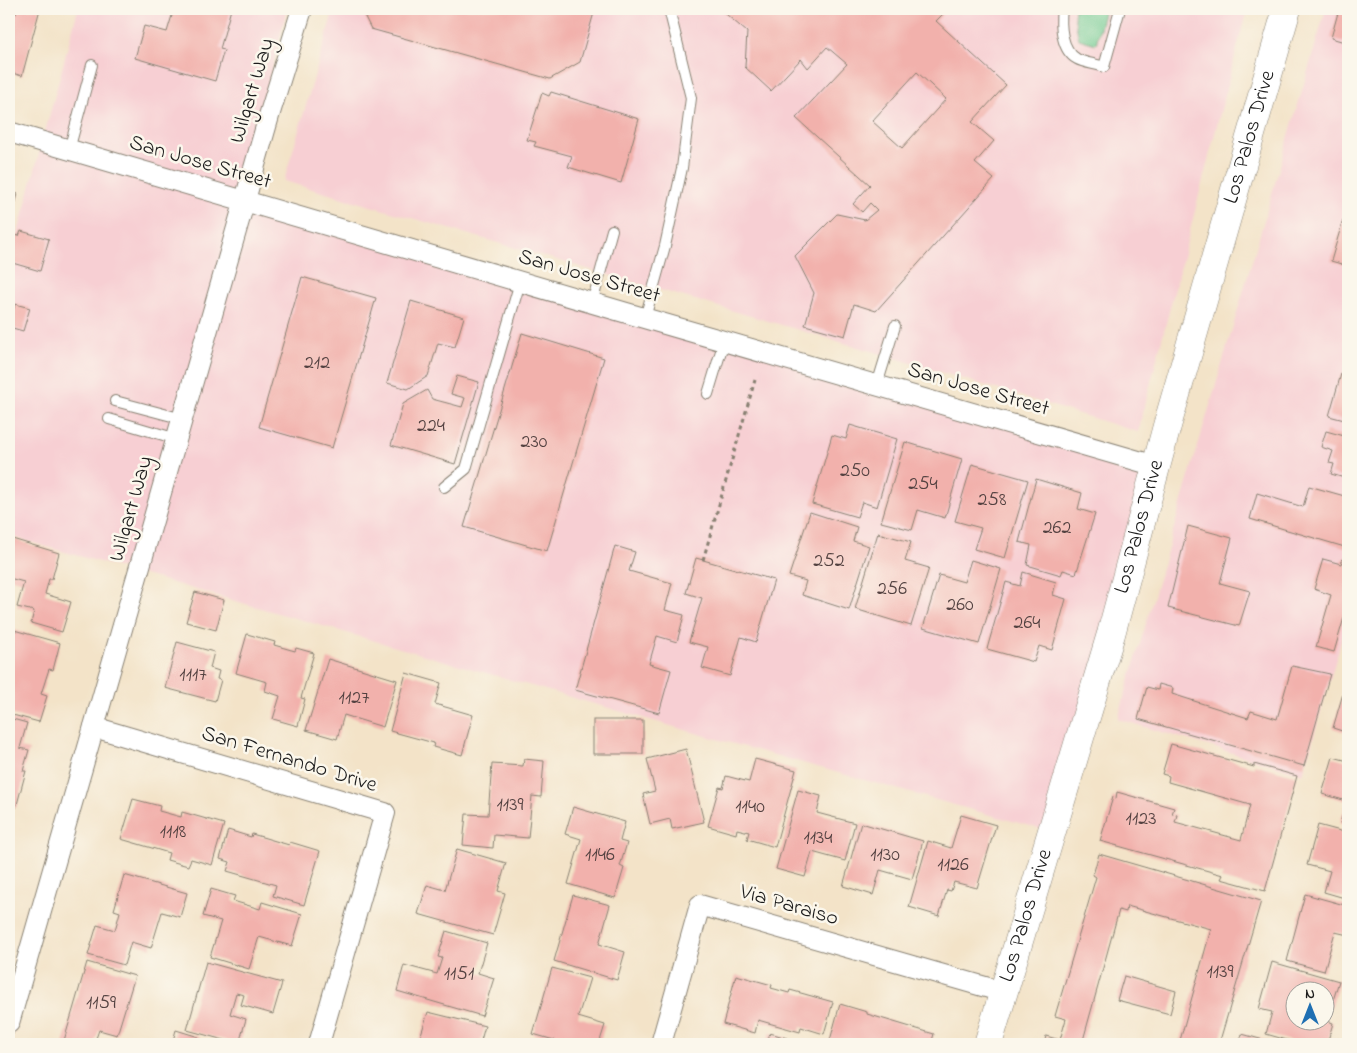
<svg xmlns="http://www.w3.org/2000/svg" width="1357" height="1053" font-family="'Indie Flower',sans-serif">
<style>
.built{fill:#f7cfd3}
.green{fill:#6fc990;stroke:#467256}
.building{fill:#f2b1ac;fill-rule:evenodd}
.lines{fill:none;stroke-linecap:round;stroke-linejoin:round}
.lane-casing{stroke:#888072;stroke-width:12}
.street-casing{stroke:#888072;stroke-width:22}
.secondary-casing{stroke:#888072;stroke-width:29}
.path{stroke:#888072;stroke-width:3;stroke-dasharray:4 4;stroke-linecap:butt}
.lane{stroke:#fff;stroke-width:10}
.street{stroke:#fff;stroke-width:20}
.secondary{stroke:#fff;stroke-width:28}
.labels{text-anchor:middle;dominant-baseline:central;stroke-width:5;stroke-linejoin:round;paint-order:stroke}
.number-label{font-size:20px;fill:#524140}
.street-label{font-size:22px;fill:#1c1c1c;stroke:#fbf7ec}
</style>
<rect width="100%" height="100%" fill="#fbf7ec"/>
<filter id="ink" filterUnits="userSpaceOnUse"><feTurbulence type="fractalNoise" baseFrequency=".02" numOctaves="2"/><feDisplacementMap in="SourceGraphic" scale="10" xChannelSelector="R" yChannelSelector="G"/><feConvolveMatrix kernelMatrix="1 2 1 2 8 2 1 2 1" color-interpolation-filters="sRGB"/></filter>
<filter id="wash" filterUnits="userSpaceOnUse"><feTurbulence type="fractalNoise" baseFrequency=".0096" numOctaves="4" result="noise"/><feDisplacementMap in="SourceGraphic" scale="20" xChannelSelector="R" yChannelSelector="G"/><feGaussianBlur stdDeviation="1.12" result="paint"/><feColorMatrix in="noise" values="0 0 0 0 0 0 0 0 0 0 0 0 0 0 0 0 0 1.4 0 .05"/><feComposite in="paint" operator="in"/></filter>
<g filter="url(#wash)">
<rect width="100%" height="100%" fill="#f3e3c8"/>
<g class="built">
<polygon points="78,9 287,9 258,125 245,201 1156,466 1052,832 727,742 9,536 9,266"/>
<polygon points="334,9 1247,9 1138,432 885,355 284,181"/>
<polygon points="1326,9 1348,9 1348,617 1303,774 1118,719"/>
</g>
<polygon class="green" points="1075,9 1105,9 1096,44 1079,39 1074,16"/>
<g id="blocks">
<g class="building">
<polygon points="17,9 40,9 22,76 9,72 9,12 16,14"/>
<polygon points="174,9 231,9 220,49 224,50 215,81 135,58 144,26 167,32"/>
<polygon points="361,9 595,9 580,62 550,79 371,29"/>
<path d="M720,9H948L936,21L1006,85L972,122L994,141L975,163L994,179L876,311L854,304L845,336L805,325L814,293L795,256L837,214L865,220L877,210L870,203L862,212L853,204L870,185L796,118L847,64L827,47L808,68L801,59L771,91L745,67L747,32ZM917,72L946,99L902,148L872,121Z"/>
<polygon points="1339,9 1348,9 1348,43 1331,38"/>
<polygon points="551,92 639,119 621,183 568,167 572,156 534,146 536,142 527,140 542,93 549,96"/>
<polygon points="9,191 18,194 9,226"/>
<polygon points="1343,220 1348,222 1348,266 1331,261"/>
<polygon points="21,231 49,239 40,271 9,262 9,234 19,236"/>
<polygon points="302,277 376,298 332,448 259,427"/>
<polygon points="411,301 464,317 455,347 438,343 428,376 408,389 387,383"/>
<polygon points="15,304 30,308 23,331 9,327"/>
<polygon points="522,333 604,358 547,551 464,527"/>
<polygon points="1341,374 1348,377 1348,421 1329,416"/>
<polygon points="457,376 479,382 455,464 391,445 403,404 427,390 432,399 462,407 465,398 451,394"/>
<polygon points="850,425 897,439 877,507 862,502 857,517 812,504 832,435 846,439"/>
<polygon points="1326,431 1348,437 1348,479 1331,474 1334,464 1329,463 1333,451 1321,447"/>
<polygon points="905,442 962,459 945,518 918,510 912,530 881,522"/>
<polygon points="972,464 1028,480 1005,558 974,549 981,528 955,521"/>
<polygon points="1036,479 1082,493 1078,509 1095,514 1076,574 1063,570 1061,575 1027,565 1031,545 1019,542"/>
<polygon points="1309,486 1348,497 1348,548 1250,519 1257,493 1303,507"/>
<polygon points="810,512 857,527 853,541 869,546 849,610 802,595 806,581 789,576"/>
<polygon points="1188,526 1232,538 1220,583 1250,591 1239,626 1168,608"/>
<polygon points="878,533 911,542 905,561 929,568 911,626 855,609"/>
<polygon points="9,538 59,553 52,579 49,579 45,594 71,602 62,632 31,623 34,611 17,607 24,582 9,578"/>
<polygon points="615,546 635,552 629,571 672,583 665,610 684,615 677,642 657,636 649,664 671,670 659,713 575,690"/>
<polygon points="696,558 774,580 756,642 741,637 730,676 702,668 708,647 689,642 702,598 686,593"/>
<polygon points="1343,558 1348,559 1348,604 1334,652 1316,647 1331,595 1314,589 1323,559 1341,564"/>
<polygon points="971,560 1001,569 979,644 923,628 939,575 964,582"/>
<polygon points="1023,572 1056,582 1053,595 1066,599 1052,650 1039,646 1034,662 987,649 1006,582 1020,586"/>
<polygon points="195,592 224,600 216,630 186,622"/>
<polygon points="14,630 60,643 53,670 49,669 41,694 47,696 39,722 9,714 10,659 9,659 9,647"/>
<polygon points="247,634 275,642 274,645 295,651 296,648 314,653 301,698 305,699 298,726 273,719 280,696 265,691 267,682 236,673"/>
<polygon points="177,642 214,652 210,668 219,671 217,679 221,680 215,701 165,688"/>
<polygon points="328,659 397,680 383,727 344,715 337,739 306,730"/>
<polygon points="1292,666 1330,674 1304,766 1138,719 1147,687 1158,690 1159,684 1173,688 1172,694 1248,718 1251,711 1277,719"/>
<polygon points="406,673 441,683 435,704 473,715 462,755 433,747 434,743 390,731"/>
<polygon points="1344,690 1348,691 1348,733 1333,728"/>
<polygon points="9,718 27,723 20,748 29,750 23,771 26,771 16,808 9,806"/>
<rect x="593" y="720" width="50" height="34"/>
<polygon points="1171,744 1254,767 1254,764 1297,776 1265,891 1221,879 1223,875 1100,841 1113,797 1116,798 1117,792 1174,808 1172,814 1177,815 1175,822 1241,840 1250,805 1168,782 1169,776 1162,774"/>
<polygon points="686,749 704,822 672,829 670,819 650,824 643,794 655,791 647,759"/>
<polygon points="1333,757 1348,761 1348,826 1340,823 1347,801 1322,794"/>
<polygon points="524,759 544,761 541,797 532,796 528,838 494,835 493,848 463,845 466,814 488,815 492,764 523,766"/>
<polygon points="755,759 796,770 775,847 747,839 749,832 737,829 736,834 708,826 719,787 723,788 726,776 749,782"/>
<polygon points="798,790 821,796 817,813 855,823 845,861 812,852 805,877 776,869"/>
<polygon points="133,799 160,806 159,811 181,817 182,812 224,824 212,865 191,859 188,866 167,860 169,853 121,839"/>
<polygon points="573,807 625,822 620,841 627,843 620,866 624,868 615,898 568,884 581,839 565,834"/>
<polygon points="961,815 996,825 977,888 954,882 951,891 947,890 939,916 909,907 928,841 951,848"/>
<polygon points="861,823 923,841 912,879 880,870 873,895 843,886"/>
<polygon points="1318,825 1348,833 1348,899 1324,892 1330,871 1307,865"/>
<polygon points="228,830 251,837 252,834 289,845 290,842 320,851 304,905 273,896 276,885 227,871 230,862 220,859"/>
<polygon points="457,849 506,863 498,891 505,893 493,935 418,914 427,885 445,890"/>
<polygon points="1099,854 1261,901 1219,1044 1179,1044 1211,929 1127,906 1126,912 1119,910 1082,1044 1044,1044 1046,1036 1060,1040 1066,1019 1055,1016 1096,877 1093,875"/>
<polygon points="124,875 187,893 180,917 162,912 151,948 131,942 124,965 88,955 97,925 115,930 120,912 114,910"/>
<polygon points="211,889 235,896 233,901 260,909 262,902 302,914 292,946 259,937 249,969 210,957 221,921 203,916"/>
<polygon points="1305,894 1348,906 1348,935 1335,932 1324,971 1287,961"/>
<polygon points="573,895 610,905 599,944 625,952 617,980 554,961"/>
<polygon points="446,931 487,943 478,973 494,978 482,1016 397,991 404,965 437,974 442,958 438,957"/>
<polygon points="87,962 135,976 117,1035 99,1030 94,1044 63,1044"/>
<polygon points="206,962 282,983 273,1014 241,1005 244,995 236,993 230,1014 246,1019 239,1044 187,1030"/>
<polygon points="1272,962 1339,981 1331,1007 1324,1005 1324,990 1294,990 1294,1020 1325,1020 1333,1023 1327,1044 1301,1044 1266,1034 1272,1012 1259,1009"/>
<polygon points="552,968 590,978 578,1017 605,1025 599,1044 568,1044 533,1034"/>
<polygon points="736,975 772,985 771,988 789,993 790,990 833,1002 824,1034 801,1027 800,1032 758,1020 755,1033 723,1024"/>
<polygon points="1124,976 1176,991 1170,1014 1117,1000"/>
<polygon points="840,1004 867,1012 867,1014 934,1034 931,1044 829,1044"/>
<polygon points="428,1012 485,1026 480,1044 418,1044"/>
<polygon points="176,1030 199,1037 197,1044 172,1044"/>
<polygon points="770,1033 787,1038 785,1044 767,1043"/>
<polygon points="1242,1034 1278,1044 1239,1044"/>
</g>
</g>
</g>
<g filter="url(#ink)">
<use href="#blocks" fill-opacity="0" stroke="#888072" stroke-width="1"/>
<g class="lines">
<defs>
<g id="lane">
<path d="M1062,9C1060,25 1061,50 1077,59C1084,63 1096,64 1104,67L1120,9"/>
<polyline points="69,150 92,65"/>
<polyline points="592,303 612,230"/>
<polyline points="645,318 665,246 682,168 691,98 669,9"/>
<polyline points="877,385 895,326"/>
<polyline points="708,394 724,341"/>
<polyline points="115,401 183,419"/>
<polyline points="109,419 177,439"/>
<polyline points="444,487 466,469 520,282"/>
</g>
<g id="street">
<polyline points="9,132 637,316 1156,466"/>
<polyline points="94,727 385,813 319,1044"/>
<polyline points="9,1023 269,116 302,9"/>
<polyline points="661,1044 700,905 1003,992"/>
</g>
<g id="secondary">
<path id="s1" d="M988,1044L1111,634L1167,426L1287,9"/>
</g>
</defs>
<use href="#lane" class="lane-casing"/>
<use href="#street" class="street-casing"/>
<use href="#secondary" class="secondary-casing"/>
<polyline class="path" points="703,560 755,380"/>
<use href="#lane" class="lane"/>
<use href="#street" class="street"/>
<use href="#secondary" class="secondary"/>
</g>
</g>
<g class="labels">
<g class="number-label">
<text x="317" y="363">212</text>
<text x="431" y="426">224</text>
<text x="534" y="442">230</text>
<text x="855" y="471">250</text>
<text x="923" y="484">254</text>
<text x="992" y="500">258</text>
<text x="1057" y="528">262</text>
<text x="829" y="561">252</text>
<text x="892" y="589">256</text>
<text x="960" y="605">260</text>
<text x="1027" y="623">264</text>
<text x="193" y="675">1117</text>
<text x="354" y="698">1127</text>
<text x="510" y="805">1139</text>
<text x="750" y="807">1140</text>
<text x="1141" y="819">1123</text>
<text x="173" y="832">1118</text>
<text x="818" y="838">1134</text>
<text x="600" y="855">1146</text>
<text x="885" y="855">1130</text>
<text x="953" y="865">1126</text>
<text x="1220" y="972">1139</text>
<text x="459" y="974">1151</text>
<text x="101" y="1003">1159</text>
</g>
<g class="street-label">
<text transform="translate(253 91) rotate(-73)">Wilgart Way</text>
<text stroke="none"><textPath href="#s1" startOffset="944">Los Palos Drive</textPath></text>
<text transform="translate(200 163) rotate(16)">San Jose Street</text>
<text transform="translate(589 277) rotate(16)">San Jose Street</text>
<text transform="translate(978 390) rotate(16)">San Jose Street</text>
<text transform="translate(132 509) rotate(-74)">Wilgart Way</text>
<text stroke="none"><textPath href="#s1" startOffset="539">Los Palos Drive</textPath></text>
<text transform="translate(289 760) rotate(17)">San Fernando Drive</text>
<text transform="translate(789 906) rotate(16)">Via Paraiso</text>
<text stroke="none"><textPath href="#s1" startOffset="134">Los Palos Drive</textPath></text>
</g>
</g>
<rect width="1357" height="1053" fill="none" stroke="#fbf7ec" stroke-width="30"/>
<g transform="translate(1310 1006)"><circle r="24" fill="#fbf7ec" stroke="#a29f99"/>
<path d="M0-4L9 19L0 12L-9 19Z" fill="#1f6fb2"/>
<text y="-8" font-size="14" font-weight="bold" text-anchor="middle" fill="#1c1c1c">N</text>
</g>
</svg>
